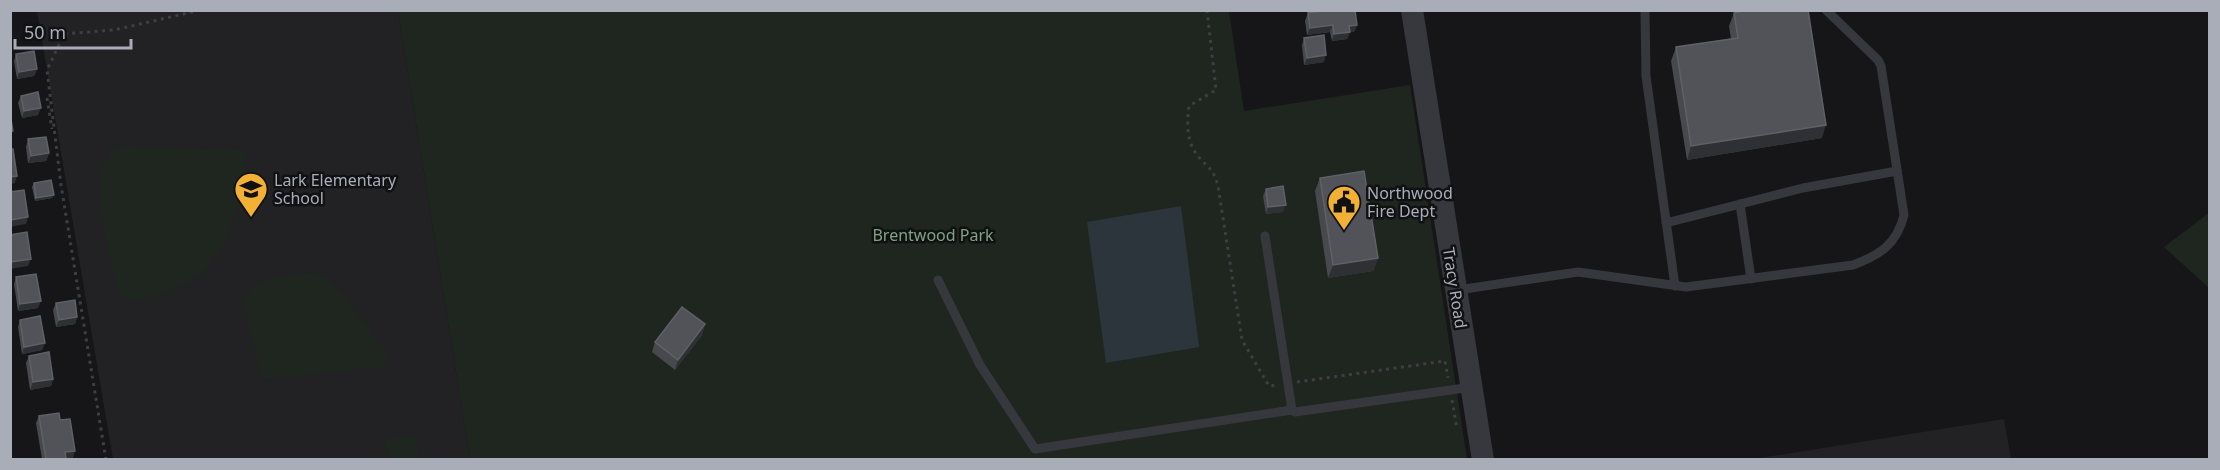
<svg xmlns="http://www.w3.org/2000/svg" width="2220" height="470" font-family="'Noto Sans',sans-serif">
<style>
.built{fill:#222225}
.green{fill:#1e261f}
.water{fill:#2c353c}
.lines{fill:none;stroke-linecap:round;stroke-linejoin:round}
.path{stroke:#3d3f44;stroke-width:3;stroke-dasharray:3 4.5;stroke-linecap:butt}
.service{stroke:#37383d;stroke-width:9}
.tertiary{stroke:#37383d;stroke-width:22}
.wall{fill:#47494d}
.shaded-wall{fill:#2f3033}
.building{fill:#525359;stroke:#5f6168;stroke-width:1.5}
.labels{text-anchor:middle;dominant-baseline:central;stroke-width:5;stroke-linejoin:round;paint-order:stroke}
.poi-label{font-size:16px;fill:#a8adb8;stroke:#111113;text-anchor:start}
.park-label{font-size:16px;fill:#7fa381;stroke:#111113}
.street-label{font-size:16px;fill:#a8adb8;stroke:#111113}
</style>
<rect width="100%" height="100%" fill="#161618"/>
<g class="built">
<polygon points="37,11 398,11 470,459 113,459"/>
<polygon points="2004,419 2011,459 1754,459"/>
</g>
<g class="green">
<polygon points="398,11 1229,11 1244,111 1410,85 1467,459 470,459"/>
<path d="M116,146L246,150C242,196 236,240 200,274C184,289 157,295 136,302L118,293L101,213V166Z"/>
<polygon points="2209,213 2209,288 2164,247"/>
<path d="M287,275C296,275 310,272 320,275C335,279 376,338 387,353L385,367L262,379L243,302C255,281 263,279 287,275Z"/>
<polygon points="415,434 419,459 388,459 385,440"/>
</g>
<polygon class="water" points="1181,206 1199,347 1106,363 1087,222"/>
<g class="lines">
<g class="path">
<path d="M1207,10L1216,90L1189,106C1187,123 1186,142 1198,156C1209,169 1213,168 1218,186L1242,340L1269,386L1276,385"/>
<polyline points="47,98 52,129"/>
<polyline points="1297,382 1445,361 1448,378"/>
<polyline points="1452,400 1457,429"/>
<polyline points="106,460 61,185 47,70 64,34 114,30 201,10"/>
</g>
<g class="service">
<polyline points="1645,10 1646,76 1675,286"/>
<polyline points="1740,204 1751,279"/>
<polyline points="1666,223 1803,188 1897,171"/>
<polyline points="1265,236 1292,410 1295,412 1472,387"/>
<polyline points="938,280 980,365 1035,449 1292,410"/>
<path d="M1458,290L1578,272L1686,287L1853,265C1880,255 1897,244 1904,215L1881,66L1878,60L1826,10"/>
</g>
<polyline class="tertiary" points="1412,10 1483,460"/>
</g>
<g class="wall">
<polygon points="1308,13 1357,25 1354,32 1350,32 1347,39 1332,41 1330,32 1307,35 1305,21"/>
<polygon points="1734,13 1822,138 1687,160 1671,61 1676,47 1731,39 1729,26"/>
<polygon points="1304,38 1324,62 1304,65 1302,45"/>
<polygon points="16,54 37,69 34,76 17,79 14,61"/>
<polygon points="21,96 38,115 22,118 18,103"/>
<polygon points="28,139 49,153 46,161 28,163 26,147"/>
<polygon points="1320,178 1378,258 1373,271 1328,278 1315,191"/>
<polygon points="34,183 54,195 52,198 35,201 32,187"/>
<polygon points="1266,189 1283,212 1266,214 1263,196"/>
<polygon points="16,277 38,308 18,311 14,284"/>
<polygon points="56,303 77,317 75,324 56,327 53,310"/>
<polygon points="20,320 45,343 42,350 22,354 18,327"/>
<polygon points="705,324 702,335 675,370 652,352 655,342"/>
<polygon points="29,356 53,379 51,386 30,390 26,363"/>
<polygon points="39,416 60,420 73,458 66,459 42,459 36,423"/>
</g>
<g class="shaded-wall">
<polygon points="1333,25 1330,32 1307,35 1310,28"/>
<polygon points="1357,25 1354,32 1350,32 1347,39 1332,41 1334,34 1349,26"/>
<polygon points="1326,55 1324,62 1304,65 1307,58"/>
<polygon points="37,69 34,76 17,79 19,72"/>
<polygon points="41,108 38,115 22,118 24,111"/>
<polygon points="1826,125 1822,138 1687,160 1691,146"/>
<polygon points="49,153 46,161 28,163 31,156"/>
<polygon points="17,176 15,183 10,184 10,177"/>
<polygon points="54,195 52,198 35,201 36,198"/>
<polygon points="1286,205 1283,212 1266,214 1268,207"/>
<polygon points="28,217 26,224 10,227 10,220"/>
<polygon points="1378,258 1373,271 1328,278 1333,265"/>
<polygon points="31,259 28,266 10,269 11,262"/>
<polygon points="41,301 38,308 18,311 20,304"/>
<polygon points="77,317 75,324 56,327 59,320"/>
<polygon points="705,324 702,335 675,370 678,360"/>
<polygon points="45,343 42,350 22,354 24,347"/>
<polygon points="53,379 51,386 30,390 33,382"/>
<polygon points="75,451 73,458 62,459 65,452"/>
</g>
<g class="building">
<polygon points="1329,10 1355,10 1357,25 1349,26 1350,32 1334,34 1333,25 1310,28 1308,13"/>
<polygon points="1748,10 1808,10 1826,125 1691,146 1676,47 1738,38 1734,13"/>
<polygon points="1324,35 1326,55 1307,58 1304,38"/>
<polygon points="34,51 37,69 19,72 16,54"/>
<polygon points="38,92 41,108 24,111 21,96"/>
<polygon points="10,114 13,131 10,132"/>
<polygon points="46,137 49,153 31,156 28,139"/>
<polygon points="10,149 13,149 17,176 10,177"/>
<polygon points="1364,171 1378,258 1333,265 1320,178"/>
<polygon points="51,180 54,195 36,198 34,183"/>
<polygon points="1283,186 1286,205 1268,207 1266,189"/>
<polygon points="24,190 28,217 10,220 10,192"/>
<polygon points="27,232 31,259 11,262 10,235"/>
<polygon points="36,274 41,301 20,304 16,277"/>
<polygon points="75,300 77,317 59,320 56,303"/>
<polygon points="682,307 705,324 678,360 655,342"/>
<polygon points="40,316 45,343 24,347 20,320"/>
<polygon points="49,352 53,379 33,382 29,356"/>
<polygon points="59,413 60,420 70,419 75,451 65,452 66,459 46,459 39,416"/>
</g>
<defs>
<symbol id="school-pin" viewBox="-11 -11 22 30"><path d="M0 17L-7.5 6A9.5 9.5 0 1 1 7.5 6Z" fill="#f2b134" stroke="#111113"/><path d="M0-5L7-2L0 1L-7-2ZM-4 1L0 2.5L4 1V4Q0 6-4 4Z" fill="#111"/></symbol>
<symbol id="civic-pin" viewBox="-11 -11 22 30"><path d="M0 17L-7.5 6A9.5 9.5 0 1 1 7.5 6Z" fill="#f2b134" stroke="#111113"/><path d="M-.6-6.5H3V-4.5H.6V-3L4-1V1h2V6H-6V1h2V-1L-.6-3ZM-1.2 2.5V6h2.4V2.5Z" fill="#111"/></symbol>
</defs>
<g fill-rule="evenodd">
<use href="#school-pin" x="232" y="170" width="38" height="52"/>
<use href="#civic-pin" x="1325" y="183" width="38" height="52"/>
</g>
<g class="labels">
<g class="poi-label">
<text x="274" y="180">Lark Elementary<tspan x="274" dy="18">School</tspan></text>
<text x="1367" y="193">Northwood<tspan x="1367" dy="18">Fire Dept</tspan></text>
</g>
<g class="park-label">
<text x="933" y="235">Brentwood Park</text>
</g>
<g class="street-label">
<text transform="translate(1455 288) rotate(81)">Tracy Road</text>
</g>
</g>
<rect width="2220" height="470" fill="none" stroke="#a8adb8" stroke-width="24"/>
<path d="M15 39v9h116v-9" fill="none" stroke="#a8adb8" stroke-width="3"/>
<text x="24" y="39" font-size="18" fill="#a8adb8" stroke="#111113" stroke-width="4.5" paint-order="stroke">50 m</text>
</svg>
